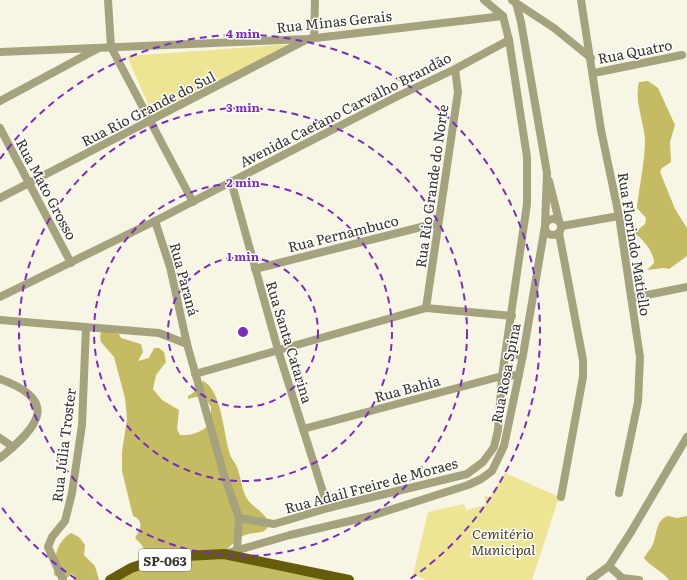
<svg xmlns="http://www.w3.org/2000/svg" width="687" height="580" font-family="Literata,serif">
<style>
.green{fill:#ede593}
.forest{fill:#c4bb62}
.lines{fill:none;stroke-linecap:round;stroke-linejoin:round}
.street{stroke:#a5a27e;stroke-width:8}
.primary{stroke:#655d0b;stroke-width:10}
.ring{fill:none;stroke:#7b2cbf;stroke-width:2;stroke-dasharray:7 5}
.labels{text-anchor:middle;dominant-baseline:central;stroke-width:3;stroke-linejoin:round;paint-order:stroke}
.shield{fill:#fff;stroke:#71706b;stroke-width:1}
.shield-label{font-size:13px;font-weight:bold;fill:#34332c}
.street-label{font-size:14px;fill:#34332c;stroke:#fff}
.park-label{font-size:14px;font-style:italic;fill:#49451f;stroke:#fff}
.centre{fill:#7b2cbf;stroke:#fff;stroke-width:2}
.ring-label{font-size:12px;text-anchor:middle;font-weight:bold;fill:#7b2cbf;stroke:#fff;stroke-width:3;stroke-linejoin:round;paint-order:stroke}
</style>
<rect width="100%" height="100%" fill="#f7f6e4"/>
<g class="green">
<polygon points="293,44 154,118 127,56"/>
<polygon points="505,473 559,497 532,580 427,580 413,575 428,512 464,504 466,510 486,505 484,496 490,497"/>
</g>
<g class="forest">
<path d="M648,81L658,88L675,125L670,142L671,162L662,168L660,172L675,209L687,228V256L669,269L664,268L647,270L654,263C654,252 643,239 634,233L645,224L646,218L637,208C639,186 645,163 645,140C644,121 634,101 639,82Z"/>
<path d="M101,331L119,334L121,338L141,344L143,352L138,361L149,358L154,348H159L164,352L166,362L156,375L153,389L162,400L179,410L177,429L180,435C192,436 206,431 211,421V407L203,395L188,399V396L193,393L203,381C223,391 223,437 231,457C233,461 237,465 238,470C241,479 242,489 246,497C252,508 265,511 269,524C266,536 254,531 245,535C238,537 231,546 225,551L320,576L323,580H111L145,561C148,550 142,545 135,538C140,530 145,521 133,516L122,471V452L127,419L125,398L114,357L101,342L100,337Z"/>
<path d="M668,516L677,518L687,516V580H669C662,571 651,567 644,558C646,554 648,552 651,548C658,537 654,521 668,516Z"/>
<path d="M71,533L79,537L85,545L84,555L95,566L99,580H73L74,575L71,574L65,580L54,575C56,557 54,544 71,533Z"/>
</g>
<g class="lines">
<g class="street">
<polyline points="108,0 111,47 193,202"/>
<polyline points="581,0 601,130 619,216 640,357 638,402 619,493"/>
<polyline points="516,3 554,28 591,58"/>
<polyline points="314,38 315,0"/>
<polyline points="0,52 307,39 503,16"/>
<polyline points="594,73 682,55"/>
<polyline points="0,101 97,49"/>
<polyline points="0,128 71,263"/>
<polyline points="231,181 278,350 328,508"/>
<polyline points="549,181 559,221"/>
<polyline points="0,198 304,41"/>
<circle cx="553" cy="227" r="8"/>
<polyline points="155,221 170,267 187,344 224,475 239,518 237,550"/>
<polyline points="562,226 619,216"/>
<polyline points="559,233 583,360 583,377 561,497"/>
<polyline points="255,269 437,223"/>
<polyline points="0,297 155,221 398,96 455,69 509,40"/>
<polyline points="632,298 687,287"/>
<polyline points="426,308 458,92 455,69"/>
<polyline points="0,320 159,333 187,344"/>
<polyline points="506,355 523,355"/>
<polyline points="195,374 426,308 512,316"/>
<path d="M0,379C61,401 38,427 0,458"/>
<polyline points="303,429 502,376 519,375"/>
<polyline points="0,438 13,447"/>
<polyline points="239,518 274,524 288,520 328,508 467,474 483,462 494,447 498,430 502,376 527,204 527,157 509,40 503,16 484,0"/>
<polyline points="224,554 290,535 371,516 468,485 481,479 492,471 504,446 523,355 545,226 547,173 521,22 516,3 512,0"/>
<polyline points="609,566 622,578 621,580"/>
<polyline points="622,578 639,580"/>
<polyline points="63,580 48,547 52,537 65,521 72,493 82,425 86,328"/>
<polyline points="590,580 609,566 631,532 687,437"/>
</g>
<polyline class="primary" points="110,580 131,568 149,562 186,556 224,554 349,580"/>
</g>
<g class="ring">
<circle cx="243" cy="332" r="75"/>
<circle cx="243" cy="332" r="149"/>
<circle cx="243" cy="332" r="224"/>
<path d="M76 579A298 298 0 0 1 0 505M0 159A298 298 0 1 1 410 579"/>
</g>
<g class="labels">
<rect class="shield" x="139" y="549" width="52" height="22" rx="3"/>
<g class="shield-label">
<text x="165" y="560">SP-063</text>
</g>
<g class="street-label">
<text transform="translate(334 21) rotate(-6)">Rua Minas Gerais</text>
<text transform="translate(635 51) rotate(-11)">Rua Quatro</text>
<text transform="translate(148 108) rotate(-27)">Rua Rio Grande do Sul</text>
<text transform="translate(345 109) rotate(-27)">Avenida Caetano Carvalho Brandão</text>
<text transform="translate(431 186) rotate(-82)">Rua Rio Grande do Norte</text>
<text transform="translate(47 189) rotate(62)">Rua Mato Grosso</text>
<text transform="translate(343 233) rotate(-14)">Rua Pernambuco</text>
<text transform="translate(635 244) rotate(81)">Rua Florindo Matiello</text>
<text transform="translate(185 279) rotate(75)">Rua Paraná</text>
<text transform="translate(290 342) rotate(73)">Rua Santa Catarina</text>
<text transform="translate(505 373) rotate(-79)">Rua Rosa Spina</text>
<text transform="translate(407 388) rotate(-15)">Rua Bahia</text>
<text transform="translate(63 445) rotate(-83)">Rua Júlia Troster</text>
<text transform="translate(371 485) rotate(-15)">Rua Adail Freire de Moraes</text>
</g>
<g class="park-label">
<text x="503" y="533">Cemitério<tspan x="503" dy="16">Municipal</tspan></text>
</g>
</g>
<circle cx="243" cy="332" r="6" class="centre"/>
<g class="ring-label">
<text x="243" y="38">4 min</text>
<text x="243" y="112">3 min</text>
<text x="243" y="187">2 min</text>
<text x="243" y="261">1 min</text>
</g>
</svg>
